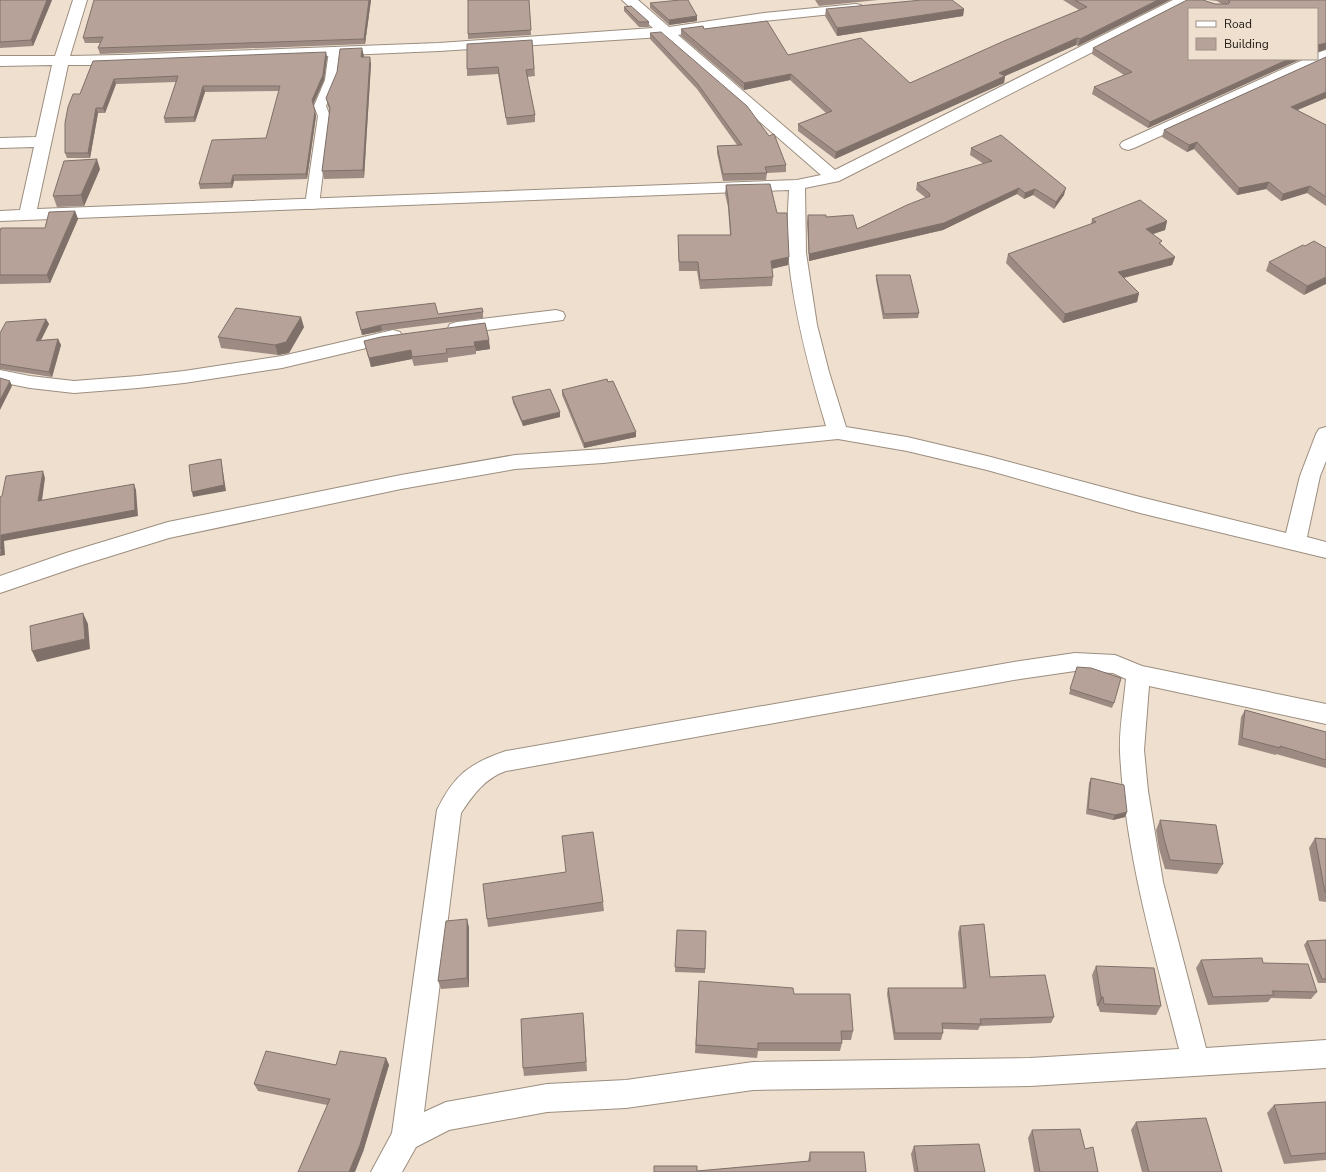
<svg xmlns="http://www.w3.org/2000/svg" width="1326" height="1172" font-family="'Nunito Sans',sans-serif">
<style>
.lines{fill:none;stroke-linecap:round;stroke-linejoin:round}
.service-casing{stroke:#9c8e7f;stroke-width:2}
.minor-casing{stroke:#9c8e7f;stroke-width:2}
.service{fill:#fff;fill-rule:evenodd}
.minor{fill:#fff;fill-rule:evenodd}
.wall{fill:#9d8b83}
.shaded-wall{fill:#7f716a}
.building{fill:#b6a298;stroke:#7f716a}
</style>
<rect width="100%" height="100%" fill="#eedfcf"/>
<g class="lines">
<defs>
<polygon id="service" points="335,47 339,48 341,51 337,80 326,106 330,116 319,205 317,208 312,209 307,208 305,205 318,116 314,106 325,80 329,51 331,48"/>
<g id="minor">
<path d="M73,0H87L70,56L120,55L439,43L653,28L622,0H638L669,27L764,13L856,4L861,5L863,8L861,11L764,21L678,35L835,170L1173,0H1191L1189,3L839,181L805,188L806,253L817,325L829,372L846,427L907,437L987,456L1140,497L1286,533L1300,476L1316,434L1319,429L1326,427V461L1320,476L1307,537L1326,542V558L1140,513L987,470L907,451L838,439L603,463L515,469L401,489L169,538L82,565L0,593V576L66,553L168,522L401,475L515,455L603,449L826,426C809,370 794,313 788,254C786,233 788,211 789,190L0,221V211L20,210L34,147L0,148V138L36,137L52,65L0,66V56H55ZM662,37L821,175L797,180L37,209L68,65H120L439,51Z"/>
<polygon points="1326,50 1326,61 1134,148 1128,150 1122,148 1120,145 1122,142 1305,59 1317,59 1317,53"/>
<polygon points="556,310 563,312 565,316 563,320 457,334 450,332 448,328 450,324 457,322"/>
<polygon points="393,330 400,332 402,336 400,340 282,368 184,383 138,388 74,393 30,388 0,382 0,370 30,376 74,381 138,376 184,371 282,356"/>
<path d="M1075,653L1115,655L1142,666L1326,704V724L1149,686L1144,750L1148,791L1163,882L1206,1048L1326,1040V1068L1030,1086L753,1090L626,1108L547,1112L449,1130L416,1147L402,1172H371L392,1133L437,810C454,775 470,763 506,751L1020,661ZM1075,671L1113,673L1126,679C1124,702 1119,729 1120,752C1125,853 1154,951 1179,1049L1030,1058L753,1062L626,1080L547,1084L446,1102L424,1112L461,813C473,795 485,778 506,771L1020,679Z"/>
</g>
</defs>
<use href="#service" class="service-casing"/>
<use href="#minor" class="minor-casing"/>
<use href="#service" class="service"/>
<use href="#minor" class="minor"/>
</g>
<g class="wall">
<polygon points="0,0 52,0 33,46 0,48"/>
<polygon points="371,0 365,44 100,54 98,48 101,43 85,43 83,38"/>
<polygon points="529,0 531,35 468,39 468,34"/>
<polygon points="815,0 878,0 819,6"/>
<polygon points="1063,0 1170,0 1078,46 1076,45 1005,76 1004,83 835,159 798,131 798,124 826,113 790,80 744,90 681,36 681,29 704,29 788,55 910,83 1079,10"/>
<polygon points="1208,0 1326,0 1326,49 1318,52 1317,53 1317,9 1189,59 1301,59 1148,128 1092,94 1094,87 1124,75 1092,54 1093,48 1215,4 1222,4 1217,1"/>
<polygon points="650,3 697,16 697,21 669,25 650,8"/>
<polygon points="624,7 649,22 649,27 639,27 624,11"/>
<polygon points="826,9 964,9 963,16 837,36 825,16"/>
<polygon points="650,33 786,165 786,172 767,173 766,180 723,181 717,153 717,146 737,145 697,89 650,39"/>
<polygon points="532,40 535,76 527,77 535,115 535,122 507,125 498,74 467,76 467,69"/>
<polygon points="364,56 364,57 371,64 364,178 324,179 322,171 330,111 328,106 326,98"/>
<polygon points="327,57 324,80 313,104 316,116 307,179 234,181 232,188 200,189 199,184 266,138 279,91 205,92 195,122 165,123 164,118 176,82 116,84 105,113 98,113 90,158 67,158 65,153 80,94 93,61"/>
<polygon points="1326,57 1326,98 1297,110 1326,125 1326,206 1307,193 1281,201 1266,189 1237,195 1194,149 1187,152 1162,137 1164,130"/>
<polygon points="971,148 1064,195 1054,209 1033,195 1024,199 1017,194 943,230 809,261 807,222 808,215 826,217 857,229 926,198 916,190 917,183 984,164 970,155"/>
<polygon points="100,169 84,206 57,207 53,196"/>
<polygon points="726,185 788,265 772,269 773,277 772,286 700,289 697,271 679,271 678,235 730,235 728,207 725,194"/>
<polygon points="75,211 78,219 50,283 0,284 0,231 45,228"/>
<polygon points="1092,219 1167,221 1165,230 1153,234 1161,244 1175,257 1172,265 1124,278 1139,293 1137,302 1063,323 1006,263 1008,254 1091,224"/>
<polygon points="1305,246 1326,248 1304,295 1266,271 1269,262"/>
<polygon points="876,275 919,313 918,318 883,319 876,280"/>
<polygon points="356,312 438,314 483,312 483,318 382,331 362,335"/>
<polygon points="46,319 49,324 41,340 58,339 61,345 52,377 0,369 0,333"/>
<polygon points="485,323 490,349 476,351 476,354 448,358 448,362 414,366 412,359 371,367 366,349 364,341"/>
<polygon points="304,327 289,353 278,355 221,348 218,337"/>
<polygon points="562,390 636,437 584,448 562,395"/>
<polygon points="512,397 560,417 523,426 513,403"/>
<polygon points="1077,667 1114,703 1112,708 1069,694"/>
<polygon points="1245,710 1326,732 1326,768 1276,754 1276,755 1238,745 1241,717"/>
<polygon points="1091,778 1127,812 1125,817 1113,820 1086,814 1089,783"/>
<polygon points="1160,820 1223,864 1217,874 1165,869 1159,849 1156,830"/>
<polygon points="1315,838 1326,839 1326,902 1319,901 1309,848"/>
<polygon points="566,872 603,902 604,911 488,927 487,919"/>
<polygon points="467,919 469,928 469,987 441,989 438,981"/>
<polygon points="960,926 990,977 1054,1017 1051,1023 980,1026 978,1030 943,1029 943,1033 941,1040 894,1040 887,994 888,988 963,988 958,933"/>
<polygon points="677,930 706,931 705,973 675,972"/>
<polygon points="1326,940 1326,983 1318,983 1304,945 1307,941"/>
<polygon points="1201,960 1263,963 1317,992 1311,999 1271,998 1268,1002 1208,1005 1196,968"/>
<polygon points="1096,966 1161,1006 1156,1015 1100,1012 1098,1006 1097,1006 1092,975"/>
<polygon points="699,981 794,994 853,1031 851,1040 842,1040 842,1043 840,1051 758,1051 757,1058 695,1053"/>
<polygon points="584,1022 587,1071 524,1076 523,1068"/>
<polygon points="386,1058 389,1065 363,1152 327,1105 258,1091 254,1084 336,1065"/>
<polygon points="1326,1102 1326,1160 1284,1164 1267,1113 1274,1105"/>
<polygon points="1136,1122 1222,1172 1142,1172 1131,1130"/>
<polygon points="1032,1130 1085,1149 1098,1172 1034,1172 1028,1138"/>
<polygon points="914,1146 985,1172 914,1172 911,1154"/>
<polygon points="810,1152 866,1172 697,1171 808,1161"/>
</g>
<g class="shaded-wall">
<polygon points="47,0 52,0 33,46 31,40"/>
<polygon points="369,0 371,0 365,44 364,39"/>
<polygon points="1158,0 1170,0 1078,46 1080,39"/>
<polygon points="964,9 963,16 837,36 837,28"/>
<polygon points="697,16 697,21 669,25 669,20"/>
<polygon points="1077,38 1076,45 1005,76 1004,83 835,159 836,152 999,73"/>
<polygon points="1326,43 1326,49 1318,52 1318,45"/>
<polygon points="362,48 364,56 362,65 361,57"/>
<polygon points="326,52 327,57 324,80 313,105 312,100"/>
<polygon points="370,57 371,64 364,178 363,170"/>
<polygon points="1289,59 1301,59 1148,128 1150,122"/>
<polygon points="791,74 790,80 744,90 744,83"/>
<polygon points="114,79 116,84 105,113 103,108"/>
<polygon points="203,86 205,92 195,122 194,117"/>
<polygon points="1326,92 1326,98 1288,114 1291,107"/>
<polygon points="96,108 98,113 90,158 88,153"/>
<polygon points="315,111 316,116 307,179 306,174"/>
<polygon points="1197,142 1194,149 1187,152 1189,145"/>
<polygon points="97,159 100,169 84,206 81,195"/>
<polygon points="233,175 234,181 232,188 231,183"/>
<polygon points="1269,182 1266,189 1237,195 1239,188"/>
<polygon points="1310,186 1307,193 1281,201 1283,194"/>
<polygon points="1019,188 1017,194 943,230 809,261 809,254"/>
<polygon points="1066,188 1064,195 1054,209 1056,202"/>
<polygon points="1035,189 1033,195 1024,199 1025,193"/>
<polygon points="75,211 78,219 50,283 47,275"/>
<polygon points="1167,221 1165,230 1144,237 1146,229"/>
<polygon points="789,257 788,265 770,269 771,261"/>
<polygon points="1175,257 1172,265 1115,280 1118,272"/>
<polygon points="1326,277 1326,284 1304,295 1307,286"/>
<polygon points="1139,293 1137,302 1063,323 1065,314"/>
<polygon points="301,317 304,327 289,353 278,355 275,345"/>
<polygon points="46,319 49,324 38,346 36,341"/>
<polygon points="381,325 382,331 362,335 361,330"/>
<polygon points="58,339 61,345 52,377 49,372"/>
<polygon points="489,340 490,349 476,351 474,342"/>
<polygon points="411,350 412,359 371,367 369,358"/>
<polygon points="10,381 12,386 0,410 0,400"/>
<polygon points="560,412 560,417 523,426 522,421"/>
<polygon points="636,432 636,437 584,448 584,443"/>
<polygon points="221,459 222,465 226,491 193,497 192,492"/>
<polygon points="43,471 45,478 41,508 38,501"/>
<polygon points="134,484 136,490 138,516 4,541 5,555 0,556 1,535"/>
<polygon points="83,613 88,624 90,649 37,662 32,651"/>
<polygon points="1127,812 1125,817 1113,820 1115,815"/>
<polygon points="467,919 469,928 469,987 467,978"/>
<polygon points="1101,997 1103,997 1098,1006 1097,1006"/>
<polygon points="386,1058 389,1065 363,1152 355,1172 349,1172"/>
</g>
<g class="building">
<polygon points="0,0 47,0 31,40 0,42"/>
<polygon points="94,0 369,0 364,39 98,48 103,37 83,38"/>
<polygon points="468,0 529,0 531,30 468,34"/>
<polygon points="680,0 688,0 697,16 669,20 650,3"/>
<polygon points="922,0 952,0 964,9 837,28 826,9"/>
<polygon points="1075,0 1158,0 1080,39 1077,38 999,73 1005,76 836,152 798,124 832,111 791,74 744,83 681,29 703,26 704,29 767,21 788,55 861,38 910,83 1004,41 1087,7"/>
<polygon points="1187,0 1203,0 1215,4 1228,4 1230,2 1228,0 1326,0 1326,43 1318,45 1318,51 1317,51 1317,9 1189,9 1189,59 1289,59 1150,122 1094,87 1132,72 1093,48"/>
<polygon points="631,6 649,22 639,22 624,7"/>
<polygon points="661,32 747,106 769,136 774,134 786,165 765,167 767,173 723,174 717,146 742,145 697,83 650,33"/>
<polygon points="532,40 534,69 526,70 535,115 506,118 498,67 467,69 467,44"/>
<polygon points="362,48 361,57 370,57 363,170 322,171 330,108 326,98 337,72 340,49"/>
<polygon points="326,52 323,75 312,100 315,111 306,174 233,175 231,183 199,184 212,140 266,138 280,86 203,86 194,117 164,118 178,76 114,79 103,108 96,108 88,153 65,153 65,123 68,107 73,94 80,94 93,61"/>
<polygon points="1326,57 1326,92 1291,107 1326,125 1326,197 1310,186 1283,194 1269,182 1239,188 1197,142 1189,145 1164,130"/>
<polygon points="1001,135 1066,188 1056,202 1035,189 1025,193 1019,188 944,223 809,254 808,215 826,215 826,217 853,215 857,229 907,205 930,196 929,195 930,194 917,183 992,161 971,148"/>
<polygon points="97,159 81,195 53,196 64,161"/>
<polygon points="770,184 777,213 787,213 789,257 771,261 773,277 700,280 698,262 679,262 678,235 731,235 728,198 726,185"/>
<polygon points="1140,200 1167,221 1146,229 1162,241 1159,243 1175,257 1118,272 1139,293 1065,314 1008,254 1096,222 1092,219"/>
<polygon points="75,211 47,275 0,275 0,231 1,228 45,228 49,212"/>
<polygon points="1314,241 1326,248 1326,277 1307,286 1269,262 1303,245 1305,246"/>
<polygon points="876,275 910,275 919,313 884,314"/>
<polygon points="435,303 438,314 482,308 483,312 381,325 361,330 356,312"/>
<polygon points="236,308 301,317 286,342 275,345 218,337"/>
<polygon points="46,319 36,341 58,339 49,372 0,364 0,333 6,322"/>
<polygon points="485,323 489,340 474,342 475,346 446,349 447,353 412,357 411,350 369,358 364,341 381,337"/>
<polygon points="0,378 10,381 0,400"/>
<polygon points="607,379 608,382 613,381 636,432 584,443 562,390"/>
<polygon points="550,389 560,412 522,421 512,397"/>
<polygon points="221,459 224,485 192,492 189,465"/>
<polygon points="43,471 38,501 134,484 135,510 1,535 1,548 0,549 0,497 2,496 6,476"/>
<polygon points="83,613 85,639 32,651 30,626"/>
<polygon points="1077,667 1091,668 1121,678 1114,703 1070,689"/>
<polygon points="1245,710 1326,732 1326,760 1280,746 1280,748 1242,738"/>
<polygon points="1091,778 1124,785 1127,812 1115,815 1088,809"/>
<polygon points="1160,820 1216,825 1223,864 1170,860 1164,839"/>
<polygon points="593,832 603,902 487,919 483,884 566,872 562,836"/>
<polygon points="1315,838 1326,839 1326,892 1325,892"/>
<polygon points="467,919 467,978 438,981 446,921"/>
<polygon points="984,924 990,977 1045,975 1054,1017 980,1019 981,1024 942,1023 943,1033 895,1033 888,988 966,988 960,926"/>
<polygon points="677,930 706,931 705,969 675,967"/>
<polygon points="1326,940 1326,979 1322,979 1307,941"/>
<polygon points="1262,958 1263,963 1308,964 1317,992 1272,991 1274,995 1213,997 1201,960"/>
<polygon points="1096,966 1154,968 1161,1006 1104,1004 1103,997 1101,997"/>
<polygon points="699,981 793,988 794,994 850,994 853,1031 841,1031 842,1043 758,1043 758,1049 696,1045"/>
<polygon points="583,1013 586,1062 523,1068 521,1019"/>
<polygon points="266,1051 336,1065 340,1051 386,1058 360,1145 349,1172 298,1172 330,1099 254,1084"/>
<polygon points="1326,1102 1326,1153 1291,1156 1274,1105"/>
<polygon points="1206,1118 1222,1172 1149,1172 1136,1122"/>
<polygon points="1080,1129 1085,1149 1093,1147 1098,1172 1040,1172 1032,1130"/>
<polygon points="979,1144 985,1172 918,1172 914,1146"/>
<polygon points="810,1152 864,1152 866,1172 654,1172 654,1166 697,1166 697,1171 810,1161"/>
</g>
<rect x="1188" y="8" width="130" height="52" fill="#eedfcf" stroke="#9b9084"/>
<rect x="1196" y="21" width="20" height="6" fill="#ffffff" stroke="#9b9084"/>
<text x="1224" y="28" font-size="12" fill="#1e1913">Road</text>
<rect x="1196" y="38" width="20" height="12" fill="#b6a298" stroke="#9b9084"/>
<text x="1224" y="48" font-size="12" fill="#1e1913">Building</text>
</svg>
